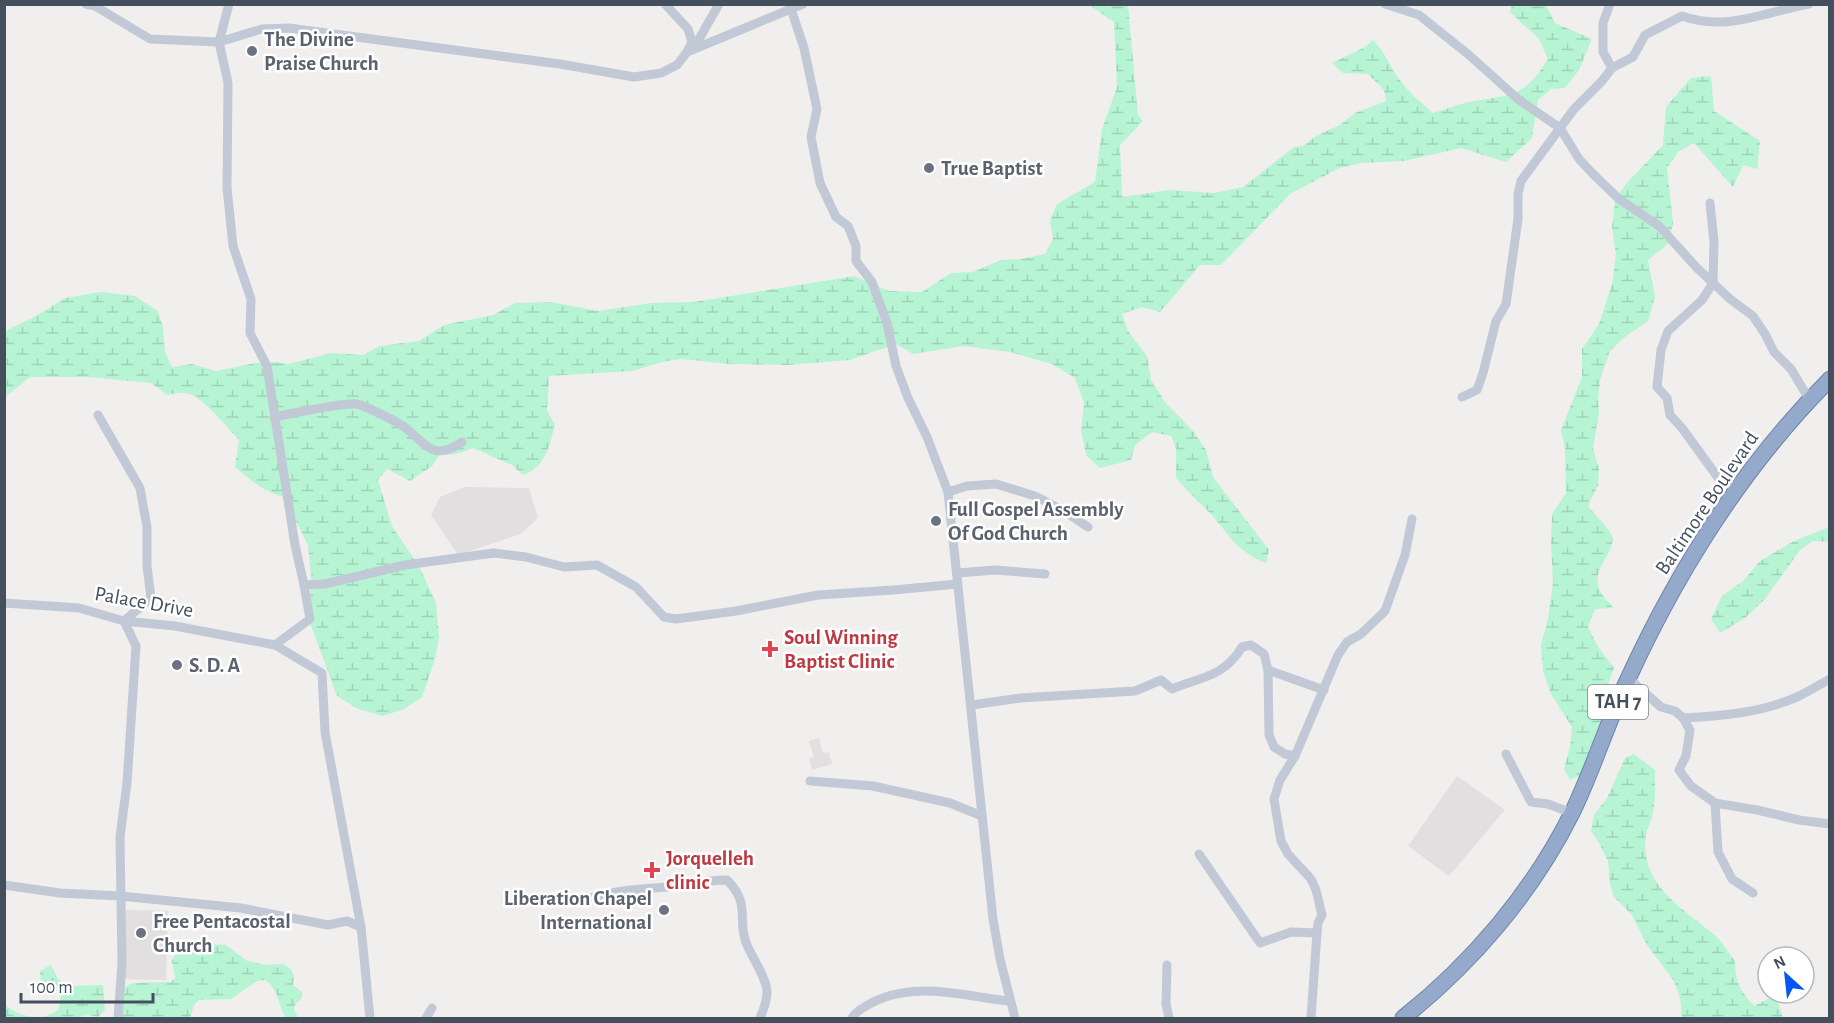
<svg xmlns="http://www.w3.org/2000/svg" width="1834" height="1023" font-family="'Alegreya Sans',sans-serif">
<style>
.education{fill:#e2dfe0}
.wetland{fill:url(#wetland-marsh)}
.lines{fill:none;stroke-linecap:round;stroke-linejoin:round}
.trunk-casing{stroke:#6b85af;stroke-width:17}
.minor{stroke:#c0c9d5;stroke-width:9}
.trunk{stroke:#95aaca;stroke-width:15}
.worship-dot{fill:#6b7280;stroke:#fff;stroke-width:2}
.health-dot{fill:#e0444e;stroke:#fff;stroke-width:2}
.labels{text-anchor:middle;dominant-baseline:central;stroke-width:5;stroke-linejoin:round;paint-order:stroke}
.shield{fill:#fff;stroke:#7c848e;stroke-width:1.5}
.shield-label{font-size:20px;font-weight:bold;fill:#444f5e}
.worship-label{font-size:21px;font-weight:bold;fill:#5b616d;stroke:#fff;text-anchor:start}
.street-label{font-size:21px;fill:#444f5e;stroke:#fff}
.health-label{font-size:21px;font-weight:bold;fill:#be3a42;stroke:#fff;text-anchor:start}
</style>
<defs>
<pattern id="wetland-marsh" width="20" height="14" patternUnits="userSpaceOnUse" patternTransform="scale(1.5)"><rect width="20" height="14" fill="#b7f4d4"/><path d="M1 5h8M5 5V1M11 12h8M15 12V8" fill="none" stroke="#9fd3b8"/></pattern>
</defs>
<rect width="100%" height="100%" fill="#f1eeee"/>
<g class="education">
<polygon points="465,487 529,488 538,518 521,534 458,555 431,515 440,497"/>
<polygon points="819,738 823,753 829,752 832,764 812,770 809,758 814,757 809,741"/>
<polygon points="1457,776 1505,810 1449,876 1408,846"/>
<polygon points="126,910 168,911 166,980 124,979"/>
</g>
<g class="wetland">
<path d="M1089,5H1128L1138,115L1143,121L1120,145L1122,197L1169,190L1214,193L1243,187L1294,147L1303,146L1316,136L1340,125L1355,113L1386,101L1384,90L1368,74L1343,73L1332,63L1365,47L1373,40C1384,50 1388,63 1397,76C1407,91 1419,101 1433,113C1447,109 1461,103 1474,101C1514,95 1526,95 1548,59L1539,39L1510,12L1512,5H1546L1555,23L1592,39L1579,70L1565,88L1551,89L1538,100L1532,138L1506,162L1461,148L1404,161L1362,163L1339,168L1290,194L1221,265H1200L1160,312L1142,307L1122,314L1128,331L1147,356L1151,380L1165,402L1194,432L1206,450L1213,477L1269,550L1266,563C1236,552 1229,533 1208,511C1197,500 1186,490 1176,478V449L1171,436L1152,432L1135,445L1131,460L1100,468L1086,455L1081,430L1084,403L1075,378L1052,364L1010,352L963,346L913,354L896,344L850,360L787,365L729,364L681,359L662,362L632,371L549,376L547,410L555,425C549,446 546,467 523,475L512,465L473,448L457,454L439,455L432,466L410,481L387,469L378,480L392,526L420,568L436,603L439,636L435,659L422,697L404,709L383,716L358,709L337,696L310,623L308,602L312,586L308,545L284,497C264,492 250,480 235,467L239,440C228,428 201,395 186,393C181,392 173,394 167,395L151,383L87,377H30L5,397V331L36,316L65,298L100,292L135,296L158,311L163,327L165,352L172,367L192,364L216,371L256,363L275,362L288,364L332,353L363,355L380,346L419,341L444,325L493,315L515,303L551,302L598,311L652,303L694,302L854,276L889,291L922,292L951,273L973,272L1001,260L1021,259L1045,254L1053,239L1050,221L1057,204L1095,182L1102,129L1117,87L1114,22Z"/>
<path d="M1711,76L1714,111L1760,141L1757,169L1743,165L1733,187L1694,143L1678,152L1667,168L1673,222L1669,243L1648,260L1655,297L1648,321L1626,336L1610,351L1600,380L1598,400L1599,413L1593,448L1599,470L1598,485L1588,506C1594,514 1609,528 1612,536C1616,551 1594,567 1598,585C1600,594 1608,602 1614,608L1595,609L1588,627L1598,647L1614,668L1604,696L1608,705L1616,717L1592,770L1570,780L1564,769L1570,746L1572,727L1551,694L1543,671L1541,645L1548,619L1553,582L1551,544L1552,514L1566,493L1565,448L1561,430L1582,377V349L1599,324L1612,284L1616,255L1612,227L1615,200L1626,184L1663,145L1666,107L1691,78Z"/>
<polygon points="1829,527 1829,542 1813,541 1800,550 1765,599 1745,618 1720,633 1711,619 1722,596 1743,581 1760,561 1794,541"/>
<path d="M1634,754L1655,770C1655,786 1656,801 1652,817C1651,822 1647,828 1646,834C1639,884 1680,906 1712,933C1721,940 1728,952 1735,961C1735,982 1740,990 1754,1006L1776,995L1783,1018H1682L1680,998L1674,981L1647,945L1632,915L1614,897L1610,884L1608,861L1599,843L1591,831L1594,815L1607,798L1625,758Z"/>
<path d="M211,944L226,945L246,960L264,965L283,964L291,969L294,976L293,985L302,992V998L296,1003L294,1008L298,1018H286C276,1002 282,994 265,980L257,981L231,999L199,1000L194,1005L190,1018H123L121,1013L124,988L132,983L171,982L175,978L172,961L176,954L201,950Z"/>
<path d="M51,965L58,979L70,986L103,985L105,1010L98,1017L88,1015L75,1018H5V1005C21,1017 42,1023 59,1009L61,992L41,985L40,971Z"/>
</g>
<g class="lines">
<defs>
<path id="trunk" d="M1403,1018C1472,963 1532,893 1572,813C1593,770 1607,723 1628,679C1678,570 1745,464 1830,379"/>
</defs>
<use href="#trunk" class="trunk-casing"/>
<g class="minor">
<polyline points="86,4 95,6 150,39 219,42 262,29 289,28 560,64 634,77 661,73 677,65 687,52 803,4"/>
<polyline points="229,4 219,42 228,83 227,188 233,246 251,299 250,333 267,366 295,545 304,585 310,619 275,645 322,673 325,732 361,927 370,1018"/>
<polyline points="665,4 688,29 692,42"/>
<polyline points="1385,4 1419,15 1469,55 1519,100 1560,128 1579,159 1592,173 1619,199 1659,226 1697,268 1730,299 1753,316 1765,334 1774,352 1791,369 1809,399"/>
<polyline points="791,9 804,48 817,109 811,137 820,183 836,217 848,226 856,246 856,261 872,282 887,323 896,366 908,398 927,437 948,492 993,919 1000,959 1015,1018"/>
<polyline points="687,52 692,42 698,41 719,4"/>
<path d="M1612,68L1633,57L1645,35L1682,16C1728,32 1764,12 1809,4"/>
<polyline points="1710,203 1714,242 1713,283 1702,300 1668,331 1661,350 1657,387 1667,398 1670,415 1682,428 1719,479 1739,489"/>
<polyline points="1462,397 1477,390 1483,373 1496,321 1506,304 1518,219 1518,194 1521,181 1574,109 1602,81 1612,68 1603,52 1603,23 1610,4"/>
<polyline points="98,415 140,488 147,527 147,566 151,598 124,621 136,646 127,783 120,837 122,963 118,1018"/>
<path d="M274,417C289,414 347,402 357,404C366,406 395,421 403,426C425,442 432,463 462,442"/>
<polyline points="948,492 967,486 996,484 1035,496 1064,511 1088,527"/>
<polyline points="958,573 995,570 1045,574"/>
<polyline points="304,585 325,584 405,565 494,553 526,557 564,567 597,565 636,587 664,617 676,619 736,611 818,595 893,590 958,584"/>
<polyline points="4,603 79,608 124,621 175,626 275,645"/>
<polyline points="1268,670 1324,690"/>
<polyline points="1628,678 1661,707 1675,711 1683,718 1690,730 1686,756 1679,770 1691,786 1715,803 1757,810 1799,820 1830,824"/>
<path d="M972,705L1020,698L1135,691L1161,680L1172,689C1201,677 1224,677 1242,647L1251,645L1264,654L1268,670L1269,735L1274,747L1285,754L1295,756"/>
<path d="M1683,718C1722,716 1760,713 1797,697C1808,692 1819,685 1830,679"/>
<polyline points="1506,754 1531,802 1548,804 1572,813"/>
<polyline points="810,781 873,786 950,803 982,816"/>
<polyline points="1715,803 1718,852 1732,879 1753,893"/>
<polyline points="1199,854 1260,943 1291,932 1317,933 1311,1018"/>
<polyline points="4,885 60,893 120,896 241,908 328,925 347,921 361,927"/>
<path d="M593,897C621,889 648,889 676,886C694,884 709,880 727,880C752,905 736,920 747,945C752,957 767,979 767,992C767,1001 763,1011 760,1018"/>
<polyline points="1317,933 1318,923 1322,915 1316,890 1311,879 1288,854 1281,841 1274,799 1280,780 1295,756 1338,655 1347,642 1361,634 1385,611 1405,555 1412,519"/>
<polyline points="1167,965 1166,1004 1169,1018"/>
<polyline points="426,1018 432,1008"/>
<path d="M852,1018C855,1012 860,1010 866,1006C909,979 963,996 1009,1001"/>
</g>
<use href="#trunk" class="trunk"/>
</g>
<g class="worship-dot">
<circle cx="252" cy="51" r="6"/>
<circle cx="929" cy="168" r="6"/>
<circle cx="936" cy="521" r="6"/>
<circle cx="177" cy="665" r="6"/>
<circle cx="664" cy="910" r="6"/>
<circle cx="141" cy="933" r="6"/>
</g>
<g class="health-dot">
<path d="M767 640h6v6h6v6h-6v6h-6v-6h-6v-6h6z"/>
<path d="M649 861h6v6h6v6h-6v6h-6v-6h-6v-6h6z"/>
</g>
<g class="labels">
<rect class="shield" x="1588" y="685" width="60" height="34" rx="4.5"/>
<g class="shield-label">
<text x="1618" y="702">TAH 7</text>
</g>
<g class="worship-label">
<text x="264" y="39">The Divine<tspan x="264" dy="24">Praise Church</tspan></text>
<text x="941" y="168">True Baptist</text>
<text x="948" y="509">Full Gospel Assembly<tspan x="948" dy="24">Of God Church</tspan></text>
<text x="189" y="665">S. D. A</text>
<text x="652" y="898" text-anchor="end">Liberation Chapel<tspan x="652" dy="24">International</tspan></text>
<text x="153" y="921">Free Pentacostal<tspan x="153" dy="24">Church</tspan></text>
</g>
<g class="street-label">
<text transform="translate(1707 503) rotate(-56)">Baltimore Boulevard</text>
<text transform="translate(144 602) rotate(10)">Palace Drive</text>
</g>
<g class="health-label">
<text x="784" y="637">Soul Winning<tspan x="784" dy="24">Baptist Clinic</tspan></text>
<text x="666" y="858">Jorquelleh<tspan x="666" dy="24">clinic</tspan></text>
</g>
</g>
<rect width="1834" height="1023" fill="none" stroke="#444f5e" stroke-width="12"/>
<g transform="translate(1786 975) rotate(333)"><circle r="28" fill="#ffffff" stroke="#b4b9bf" stroke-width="1.5"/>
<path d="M0-4.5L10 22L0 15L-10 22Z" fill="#0457f5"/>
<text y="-9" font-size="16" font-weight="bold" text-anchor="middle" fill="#444f5e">N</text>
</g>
<path d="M21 993v9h132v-9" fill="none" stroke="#444f5e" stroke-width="3"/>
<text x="30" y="993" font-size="18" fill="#444f5e" stroke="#ffffff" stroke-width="4.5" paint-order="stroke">100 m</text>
</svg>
